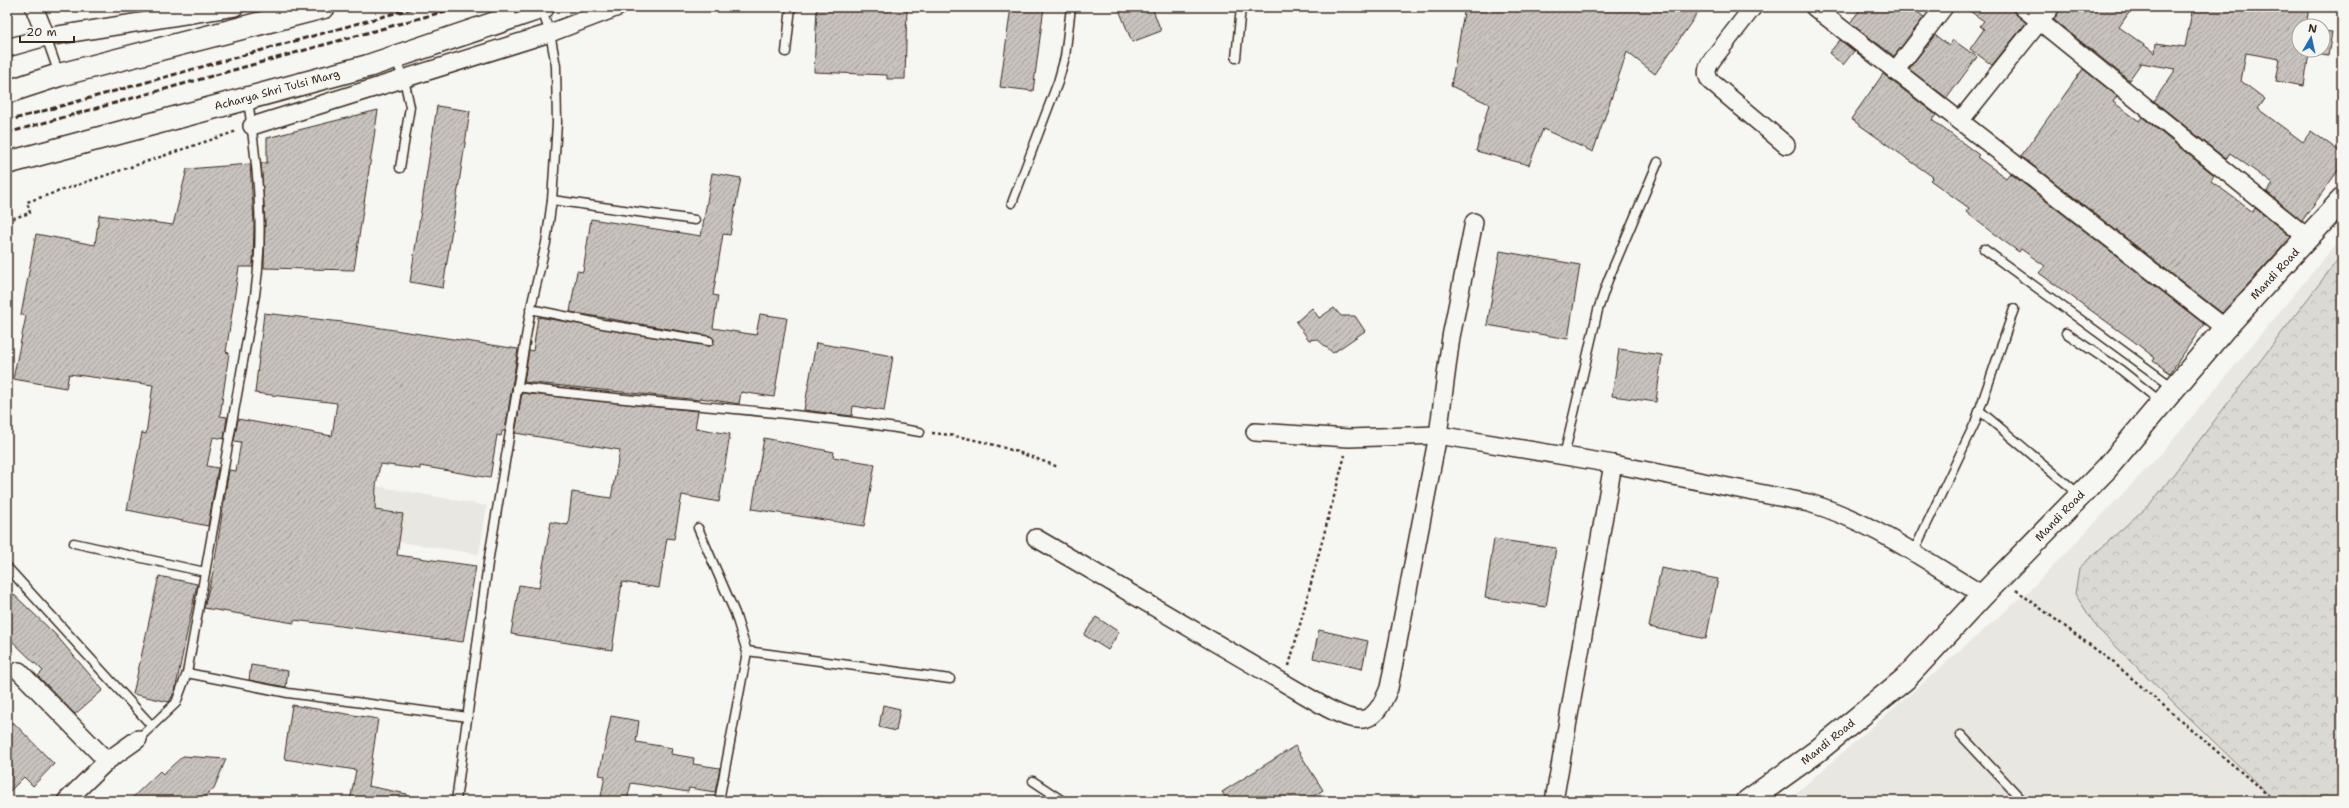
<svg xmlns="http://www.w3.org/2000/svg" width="2349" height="808" font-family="'Shantell Sans',sans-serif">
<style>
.built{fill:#e8e7e2}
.forest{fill:url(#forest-crowns);stroke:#8a8278}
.building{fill:url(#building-hatch);stroke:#3b2a1e}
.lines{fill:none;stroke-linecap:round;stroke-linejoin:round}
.lane-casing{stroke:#3b2a1e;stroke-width:11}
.street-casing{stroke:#3b2a1e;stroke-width:20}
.secondary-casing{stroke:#3b2a1e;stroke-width:25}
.highway-casing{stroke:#3b2a1e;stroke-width:25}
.path{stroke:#3b2a1e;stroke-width:2.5;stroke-dasharray:3 3;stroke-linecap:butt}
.lane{stroke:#f6f6f2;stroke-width:8}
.street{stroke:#f6f6f2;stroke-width:17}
.secondary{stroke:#f6f6f2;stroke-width:22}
.highway{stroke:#f6f6f2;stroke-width:22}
.rail{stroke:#3b2a1e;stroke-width:3;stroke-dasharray:6 3;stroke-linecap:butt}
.labels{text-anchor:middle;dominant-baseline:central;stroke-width:3;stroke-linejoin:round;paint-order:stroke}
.street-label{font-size:11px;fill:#3b2a1e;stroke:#f6f6f2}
</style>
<defs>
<pattern id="forest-crowns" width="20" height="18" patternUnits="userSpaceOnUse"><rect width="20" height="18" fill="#dad9d3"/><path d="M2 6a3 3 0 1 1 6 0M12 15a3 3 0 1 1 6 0" fill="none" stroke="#bcbab5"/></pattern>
<pattern id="building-hatch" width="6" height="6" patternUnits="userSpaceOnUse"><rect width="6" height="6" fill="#c8c3be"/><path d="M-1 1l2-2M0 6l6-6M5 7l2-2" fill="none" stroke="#a49f9a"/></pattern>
</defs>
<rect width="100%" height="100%" fill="#f6f6f2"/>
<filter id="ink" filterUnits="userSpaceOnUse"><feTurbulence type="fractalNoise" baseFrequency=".025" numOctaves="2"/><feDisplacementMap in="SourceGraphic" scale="8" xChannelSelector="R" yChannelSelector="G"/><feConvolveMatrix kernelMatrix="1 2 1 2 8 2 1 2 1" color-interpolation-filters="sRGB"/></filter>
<g filter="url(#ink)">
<g class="built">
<polygon points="2342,237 2342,801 1787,801 2032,588 2162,453"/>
<polygon points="376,486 487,506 479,554 367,537"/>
</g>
<polygon class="forest" points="2342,254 2342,801 2275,801 2098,629 2075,594 2079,568 2153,501"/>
<g class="building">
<polygon points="817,7 907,7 905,79 887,79 887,75 814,72"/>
<polygon points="1011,7 1044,7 1033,91 1000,87"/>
<polygon points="1118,7 1152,7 1161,31 1132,42"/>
<polygon points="1465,7 1702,7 1655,74 1627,52 1593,152 1543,129 1529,165 1476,151 1489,104 1451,86"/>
<polygon points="1862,7 1911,7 1924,17 1894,56 1850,23"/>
<polygon points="1964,7 2009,7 2026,23 1992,65 1970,49 1984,29 1980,26 1984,21"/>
<polygon points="2061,7 2133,7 2119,27 2155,53 2156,43 2185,47 2193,7 2309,7 2306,26 2299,26 2299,50 2323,50 2323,31 2332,32 2328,56 2309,53 2304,86 2276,81 2280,59 2246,53 2241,81 2265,99 2258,109 2303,142 2311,131 2342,153 2342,165 2302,221 2267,192 2273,184 2230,153 2226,159 2154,101 2176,69 2141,63 2129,80 2054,20"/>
<polygon points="1935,35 1949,46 1953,40 1977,57 1947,98 1909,69"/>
<polygon points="1840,40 1854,51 1843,65 1829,53"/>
<polygon points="2083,69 2117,96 2113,102 2139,121 2142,117 2214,175 2211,181 2253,212 2255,208 2291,237 2222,313 2021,156"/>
<polygon points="1883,74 1936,115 1932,120 1979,155 1977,157 2006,178 2010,173 2204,324 2170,373 2153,361 2155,358 2132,340 2039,273 2045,266 2021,249 2019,252 1990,231 1966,212 1969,208 1930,180 1933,177 1851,119"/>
<polygon points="437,106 470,111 443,288 410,282"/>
<polygon points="378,110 354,270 264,268 265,221 261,163 267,163 267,138"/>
<polygon points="250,164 254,222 253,267 239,267 226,352 229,353 220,416 227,417 224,439 213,437 207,466 218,468 208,526 127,510 142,433 146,434 153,385 69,374 66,388 13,379 26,316 21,315 36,234 95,245 99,215 173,225 187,169"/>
<polygon points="712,173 741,178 730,235 723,234 713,295 718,296 713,328 756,335 760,314 787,318 774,397 741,392 739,404 700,398 700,400 524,382 529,350 533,351 538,317 708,346 713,345 714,339 710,336 570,312 577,271 583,272 591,219 701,236"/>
<polygon points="1500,251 1580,265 1568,339 1487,325"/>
<polygon points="1312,308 1319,318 1334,308 1341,316 1355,316 1365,331 1333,353 1317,339 1309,340 1296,322"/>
<polygon points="264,313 342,322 518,349 505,431 502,431 501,436 497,435 490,478 420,466 420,469 380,464 376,486 375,510 403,514 397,555 476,566 463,642 294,620 294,623 204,608 213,572 229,470 236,471 241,442 234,441 238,419 332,436 337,403 255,393"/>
<polygon points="816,343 893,356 884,411 853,406 852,416 804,410"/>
<polygon points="1619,349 1662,355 1656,402 1612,396"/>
<polygon points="522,393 698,411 695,428 730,434 719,502 682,495 674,539 667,538 659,588 622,582 612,650 511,634 519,585 539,588 551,522 568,525 572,492 611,498 620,450 515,433"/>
<polygon points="764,438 834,452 833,457 875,464 864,526 752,509"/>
<polygon points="1494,539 1556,548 1546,607 1485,598"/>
<polygon points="1661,568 1718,579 1706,639 1649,627"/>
<polygon points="159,576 197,584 175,691 169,702 133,694"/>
<polygon points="7,588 55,634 103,690 75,714 38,676 43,671 7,636"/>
<polygon points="1096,617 1119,632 1108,650 1084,635"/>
<polygon points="1319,630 1368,641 1362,669 1313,658"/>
<polygon points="251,665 288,671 286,687 249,680"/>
<polygon points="292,705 378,719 368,786 407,794 406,801 350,801 356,770 284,759"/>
<polygon points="883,705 900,709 896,731 879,727"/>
<polygon points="7,716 54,764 33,786 24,777 7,794"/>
<polygon points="611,716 639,721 636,742 672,748 671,754 694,758 693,764 720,768 715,792 689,788 688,792 631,783 627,801 600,801 605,776 599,775"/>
<polygon points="1295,746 1323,790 1306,801 1228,801 1222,792"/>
<polygon points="183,756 226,759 214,788 199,801 129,801 160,771 163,774"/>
</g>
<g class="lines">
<defs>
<g id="lane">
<polyline points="46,37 59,74"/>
<polyline points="786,52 791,7"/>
<polyline points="395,58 404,79 410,107 400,168"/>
<polyline points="1236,58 1241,7"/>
<polyline points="552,200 695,220"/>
<polyline points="1012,203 1058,82 1065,57 1071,7"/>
<polyline points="1984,249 2174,388"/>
<polyline points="530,309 603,324 709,341"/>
<polyline points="2066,333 2121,370 2161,402"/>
<path d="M517,387C651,405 787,409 920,432"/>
<polyline points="1980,411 2080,495"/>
<polyline points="1564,456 1598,310 1608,280 1658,162"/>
<polyline points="698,528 735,613 747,652 719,801"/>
<polyline points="74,543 205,572"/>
<polyline points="1913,553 1975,423 2014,309"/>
<polyline points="7,567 152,726"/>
<polyline points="747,651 950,679"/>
<polyline points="187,673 288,693 468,717"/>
<polyline points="1961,735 2023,801"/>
<path d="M138,739L176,703L187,673L255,295C265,229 257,165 248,100"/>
<polyline points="1033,781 1063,801"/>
<polyline points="456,801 488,563 531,307 546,243 552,200 557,123 556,66 550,33 541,8"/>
</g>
<g id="street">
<polyline points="34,7 46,37"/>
<path d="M1753,7L1712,60C1707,67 1705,73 1710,81L1786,145"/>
<polyline points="1814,7 2225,328"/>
<polyline points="2022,7 2308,238"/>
<polyline points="7,48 46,37 235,7"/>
<polyline points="1895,71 1944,7"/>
<polyline points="1960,121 2051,7"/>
<polyline points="252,126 550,33 618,7"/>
<path d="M1255,432L1349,438L1438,435L1613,464L1809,503C1872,521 1927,562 1983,595"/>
<path d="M1036,538L1327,708C1362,726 1374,725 1389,688L1438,435L1451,337L1474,222"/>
<polyline points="19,671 107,761"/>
<polyline points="66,801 107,761 138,739"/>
<polyline points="1554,801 1613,464"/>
</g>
<polyline id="secondary" points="1748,801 1816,752 1905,679 1983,595 2107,468 2225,328 2342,200"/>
<g id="highway">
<polyline points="7,92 59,75 324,7"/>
<polyline points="7,163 368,66 543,7"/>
</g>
</defs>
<use href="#lane" class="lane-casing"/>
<use href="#street" class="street-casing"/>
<use href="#secondary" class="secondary-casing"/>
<use href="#highway" class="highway-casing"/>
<g class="path">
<polyline points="7,220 30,213 27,202 237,131"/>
<path d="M932,433C975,437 1018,451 1058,467"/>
<polyline points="2016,590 2114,663 2269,796"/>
<polyline points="1289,666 1345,455"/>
</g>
<use href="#lane" class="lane"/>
<use href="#street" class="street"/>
<use href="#secondary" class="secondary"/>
<use href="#highway" class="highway"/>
<g class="rail">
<polyline points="515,13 533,7"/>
<polyline points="7,121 417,7"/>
<polyline points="7,133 460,7"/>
</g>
</g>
</g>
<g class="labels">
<g class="street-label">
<text transform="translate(277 90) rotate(-15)">Acharya Shri Tulsi Marg</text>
<text transform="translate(2275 274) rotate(-47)">Mandi Road</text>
<text transform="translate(2060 516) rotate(-46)">Mandi Road</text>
<text transform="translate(1828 742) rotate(-39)">Mandi Road</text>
</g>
</g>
<rect width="2349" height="808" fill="none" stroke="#f6f6f2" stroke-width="24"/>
<rect x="12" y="12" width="2325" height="784" fill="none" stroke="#3b2a1e" stroke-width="1.5" filter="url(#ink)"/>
<g transform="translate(2311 38) rotate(9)"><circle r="19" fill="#f6f6f2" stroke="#aba49d"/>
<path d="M0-3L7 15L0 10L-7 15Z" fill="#1f6fb2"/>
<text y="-6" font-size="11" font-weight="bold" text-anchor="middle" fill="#3b2a1e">N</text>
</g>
<path d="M20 36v6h54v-6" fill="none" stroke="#3b2a1e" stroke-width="2"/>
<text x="26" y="36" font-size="12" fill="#3b2a1e" stroke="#f6f6f2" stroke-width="3" paint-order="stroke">20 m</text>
</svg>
